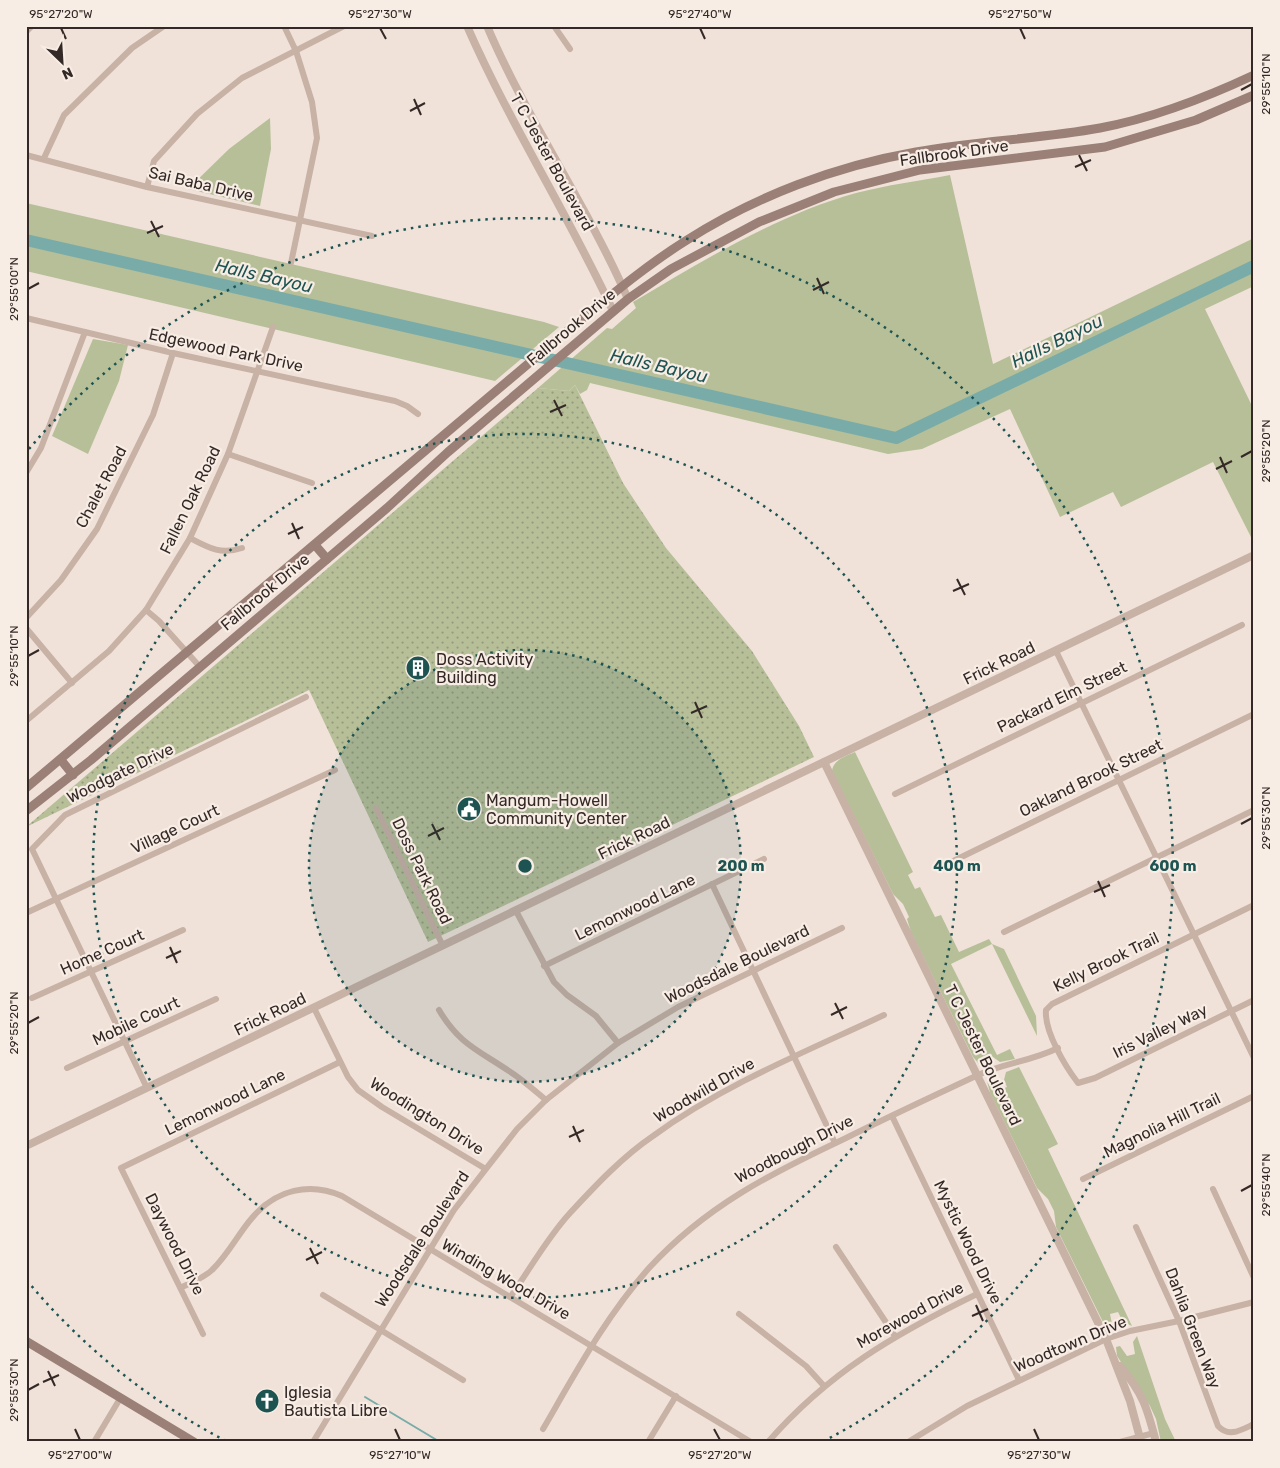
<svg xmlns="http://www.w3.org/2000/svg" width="1280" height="1468" font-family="Rubik,sans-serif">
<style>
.grass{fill:#b7bf99}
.park{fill:url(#park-dots)}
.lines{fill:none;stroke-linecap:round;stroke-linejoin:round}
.stream{stroke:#79aca8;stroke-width:2}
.river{stroke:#79aca8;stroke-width:12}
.minor{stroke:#c8b1a5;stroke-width:6}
.tertiary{stroke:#c8b1a5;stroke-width:8}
.secondary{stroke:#9b8077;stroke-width:9}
.ticks{fill:none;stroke:#342926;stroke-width:2}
.ring{fill:none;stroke:#1d5451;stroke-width:2.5;stroke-dasharray:2.5 5}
.labels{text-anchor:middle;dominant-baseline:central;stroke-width:4.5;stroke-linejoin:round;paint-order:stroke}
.street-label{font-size:16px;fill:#342926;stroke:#f8ede5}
.poi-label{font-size:16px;fill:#342926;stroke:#f8ede5;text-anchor:start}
.water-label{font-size:18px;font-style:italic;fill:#1d5451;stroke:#f8ede5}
.centre{fill:#1d5451;stroke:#f8ede5;stroke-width:2.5}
.ring-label{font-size:15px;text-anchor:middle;font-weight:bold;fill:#1d5451;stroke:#f8ede5;stroke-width:4.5;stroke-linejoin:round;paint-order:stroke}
.neatline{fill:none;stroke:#342926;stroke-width:2}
.ticks-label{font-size:12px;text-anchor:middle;fill:#342926}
</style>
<defs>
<pattern id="park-dots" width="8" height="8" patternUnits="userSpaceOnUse" patternTransform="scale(1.25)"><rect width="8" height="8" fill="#b7bf99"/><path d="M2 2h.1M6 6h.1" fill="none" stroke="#969b7d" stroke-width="1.8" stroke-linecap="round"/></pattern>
</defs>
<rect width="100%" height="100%" fill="#f0e2d9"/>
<g class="grass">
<polygon points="270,118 271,149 260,206 188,189 229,149"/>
<path d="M950,175L993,364L1254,238V286L1205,309L1254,410V543L1213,462L1121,507L1113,492L1060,517L1010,409L922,449L888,454L590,383L587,390L580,394L575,385L569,391L538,388L607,328L612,329L636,308L633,302C704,260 777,215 856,193C887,185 919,181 950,175Z"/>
<polygon points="26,203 544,322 559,327 495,381 26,271"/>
<polygon points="93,339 128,345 119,381 88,454 52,436"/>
<path d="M855,752L913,872L908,875L915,889L920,887L935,917L941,915L959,952L989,939L992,944L1004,949L1036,1016L1037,1036L992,944L951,964L997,1055L1010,1049L1015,1059L1000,1062L993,1057L979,1064L973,1057L911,932L907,919L909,917L903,904L893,894L832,771C833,760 846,756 855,752Z"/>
<polygon points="1019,1067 1058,1144 1048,1149 1132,1326 1123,1322 1118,1312 1110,1314 1112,1324 1106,1325 1103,1322 1056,1227 1054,1211 1048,1199 1037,1188 990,1093 987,1081 991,1079 1000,1090 1007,1087 1004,1080 1006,1072"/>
<polygon points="1137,1336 1165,1419 1176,1442 1161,1442 1156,1419 1150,1406 1117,1356 1116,1347 1120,1346 1127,1356 1135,1354 1133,1342"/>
</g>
<polygon class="park" points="575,385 623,483 666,548 752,651 799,726 814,757 428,942 309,690 26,827 538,388 569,391"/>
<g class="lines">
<polyline class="stream" points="365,1397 440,1442"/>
<polyline class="river" points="26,240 896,438 1254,266"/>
<g class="minor">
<polyline points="284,26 296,51 312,102 317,138 291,263"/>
<polyline points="554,26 570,49"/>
<polyline points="26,32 32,26"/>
<polyline points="26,155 147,187 372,236"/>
<polyline points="44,158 64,115 132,48 164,26"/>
<polyline points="147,187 154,161 197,114 242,78 344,26"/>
<polyline points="26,318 173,353 395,401 407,406 418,414"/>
<polyline points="228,454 312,483"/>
<polyline points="26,473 41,448 85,332"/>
<path d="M190,538C209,548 221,555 242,548"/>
<polyline points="146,610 159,621 200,667"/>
<polyline points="26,618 61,580 97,529 153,415 173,353"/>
<polyline points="26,628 72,683"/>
<polyline points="1056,651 1254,1058"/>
<polyline points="26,721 109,651 146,610 190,538 228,454 273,327"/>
<polyline points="895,794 1242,625"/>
<polyline points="376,808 443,946"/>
<polyline points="941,867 1254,714"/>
<polyline points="712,884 835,1143"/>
<path d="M1254,905L1052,1004L1046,1010C1044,1031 1065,1066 1078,1083L1095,1078L1254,1000"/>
<polyline points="516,911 554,982 567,995 596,1016 618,1043"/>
<polyline points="26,913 335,770"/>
<polyline points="1004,932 1254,810"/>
<polyline points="544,966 764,859"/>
<polyline points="32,998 183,930"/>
<polyline points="314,1008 348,1077 358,1090 382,1107 484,1168"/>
<path d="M439,1010C459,1044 478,1050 509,1071C522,1079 534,1090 546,1100"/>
<polyline points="67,1068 216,999"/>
<polyline points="147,1088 32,849 65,815 306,697"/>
<polyline points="892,1116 1019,1380"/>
<polyline points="1083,1179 1254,1096"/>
<polyline points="1213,1189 1254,1278"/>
<path d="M1136,1227L1179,1321L1218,1426C1229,1438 1241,1430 1254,1424"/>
<polyline points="836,1247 895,1336"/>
<path d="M182,1287C192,1282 204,1278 212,1270C228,1255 238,1234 252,1218C276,1189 310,1182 342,1196L751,1442"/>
<polyline points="323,1295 463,1380"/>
<path d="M511,1296C530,1269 547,1238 570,1213C595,1186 622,1157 653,1136C723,1085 805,1052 884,1015"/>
<polyline points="739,1314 806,1366 824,1386"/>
<polyline points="203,1334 121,1168 340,1062"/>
<path d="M543,1429C575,1374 606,1316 649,1268C706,1206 770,1174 844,1139C888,1117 933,1096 978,1075C1004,1063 1032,1061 1058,1048"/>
<polyline points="94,1442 121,1397"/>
<polyline points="313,1442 454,1210 517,1129 546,1100 618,1043 678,1007 842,928"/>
<polyline points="648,1442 676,1396"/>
<path d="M768,1442C829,1372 895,1334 977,1294"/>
<polyline points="908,1442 967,1406 1106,1339 1130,1331 1179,1321 1254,1302"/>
<polyline points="1120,1442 1154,1433"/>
</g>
<g class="tertiary">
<path d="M467,26C510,124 568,214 613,311"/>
<path d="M487,26C527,120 587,205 628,299"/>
<polyline points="824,762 1106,1339 1130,1401 1141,1442"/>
<polyline points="26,1146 1254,555"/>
<path d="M1120,1366C1143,1394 1147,1407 1156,1442"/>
</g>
<g class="secondary">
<polyline points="315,545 327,559"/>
<polyline points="61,760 73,775"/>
<path d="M26,788L561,336C602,303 642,268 687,240C756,196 836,166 916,152C977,141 1039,139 1100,128C1153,118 1205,98 1254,75"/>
<polyline points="26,811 91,760 387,508 448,452 628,299 671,269 759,222 834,192 920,170 1105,147 1196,120 1254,95"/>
<polyline points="26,1341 194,1442"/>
</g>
</g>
<path class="ticks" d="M61,28L66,39M380,28L386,39M700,28L705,39M1020,28L1025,39M1241,90L1252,84M414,99L421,115M410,111L425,103M1079,155L1087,171M1075,167L1091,160M151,221L159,237M147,233L163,226M817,278L824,294M28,289L39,283M813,290L829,282M554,400L562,416M550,412L566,405M1220,457L1227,473M1241,457L1252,451M1216,469L1232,461M292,523L299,539M288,534L303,527M957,579L965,595M953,591L969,584M28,656L39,650M695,702L702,718M691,713L707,706M432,824L440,840M1241,824L1252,818M428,836L444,828M1098,881L1105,897M1094,892L1110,885M170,947L177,963M166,958L181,951M835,1003L843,1019M831,1015L847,1007M28,1023L39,1017M573,1126L580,1142M569,1137L584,1130M1241,1191L1252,1185M310,1248L318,1264M306,1260L322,1252M976,1305L983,1321M972,1316L988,1309M48,1371L55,1386M43,1382L59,1375M28,1390L39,1384M75,1429L80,1440M395,1429L400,1440M714,1429L720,1440M1034,1429L1039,1440"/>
<circle cx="525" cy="866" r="216" fill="#1d5451" fill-opacity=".12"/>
<g class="ring">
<circle cx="525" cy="866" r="216"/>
<circle cx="525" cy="866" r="432"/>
<path d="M226 1441A648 648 0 0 1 29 1283M29 449A648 648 0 1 1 824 1441"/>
</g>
<defs>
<symbol id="building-disc" viewBox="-11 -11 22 22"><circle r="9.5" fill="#1d5451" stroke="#f8ede5"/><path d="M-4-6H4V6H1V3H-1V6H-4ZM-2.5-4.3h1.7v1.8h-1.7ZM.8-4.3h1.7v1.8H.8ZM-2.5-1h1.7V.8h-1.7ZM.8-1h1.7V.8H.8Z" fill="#fff"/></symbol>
<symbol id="civic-disc" viewBox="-11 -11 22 22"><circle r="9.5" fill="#1d5451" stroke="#f8ede5"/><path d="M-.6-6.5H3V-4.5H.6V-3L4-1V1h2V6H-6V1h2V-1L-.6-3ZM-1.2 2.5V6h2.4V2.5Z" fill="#fff"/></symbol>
<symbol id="church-disc" viewBox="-11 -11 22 22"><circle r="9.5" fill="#1d5451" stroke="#f8ede5"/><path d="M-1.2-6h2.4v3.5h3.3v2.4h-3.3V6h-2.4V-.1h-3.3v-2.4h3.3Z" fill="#fff"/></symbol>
</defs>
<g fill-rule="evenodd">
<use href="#building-disc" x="404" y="654" width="28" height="28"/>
<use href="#civic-disc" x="455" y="795" width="28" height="28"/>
<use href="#church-disc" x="253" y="1387" width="28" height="28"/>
</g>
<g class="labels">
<g class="street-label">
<text transform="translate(954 153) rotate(-8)">Fallbrook Drive</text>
<text transform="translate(552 162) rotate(61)">T C Jester Boulevard</text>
<text transform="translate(201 184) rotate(13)">Sai Baba Drive</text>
<text transform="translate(571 327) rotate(-40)">Fallbrook Drive</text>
<text transform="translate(226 350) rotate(12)">Edgewood Park Drive</text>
<text transform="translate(101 487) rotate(-62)">Chalet Road</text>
<text transform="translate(190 500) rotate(-64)">Fallen Oak Road</text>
<text transform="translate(265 592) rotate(-40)">Fallbrook Drive</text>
<text transform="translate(999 663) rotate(-26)">Frick Road</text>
<text transform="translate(1062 697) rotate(-26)">Packard Elm Street</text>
<text transform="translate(120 773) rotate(-26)">Woodgate Drive</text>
<text transform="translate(1091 778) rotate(-26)">Oakland Brook Street</text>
<text transform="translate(175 829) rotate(-25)">Village Court</text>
<text transform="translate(634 838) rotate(-26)">Frick Road</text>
<text transform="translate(422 871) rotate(64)">Doss Park Road</text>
<text transform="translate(635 907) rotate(-26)">Lemonwood Lane</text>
<text transform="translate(102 952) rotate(-24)">Home Court</text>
<text transform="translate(1106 962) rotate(-26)">Kelly Brook Trail</text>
<text transform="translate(737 964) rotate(-26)">Woodsdale Boulevard</text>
<text transform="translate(270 1014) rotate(-26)">Frick Road</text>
<text transform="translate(136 1021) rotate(-25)">Mobile Court</text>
<text transform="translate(1160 1031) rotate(-26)">Iris Valley Way</text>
<text transform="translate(983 1055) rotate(64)">T C Jester Boulevard</text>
<text transform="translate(704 1090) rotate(-30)">Woodwild Drive</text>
<text transform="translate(225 1102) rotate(-26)">Lemonwood Lane</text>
<text transform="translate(427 1116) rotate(32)">Woodington Drive</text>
<text transform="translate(1162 1125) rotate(-26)">Magnolia Hill Trail</text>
<text transform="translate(794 1149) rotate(-27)">Woodbough Drive</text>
<text transform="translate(422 1239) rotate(-57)">Woodsdale Boulevard</text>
<text transform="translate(968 1242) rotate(64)">Mystic Wood Drive</text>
<text transform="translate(175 1244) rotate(63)">Daywood Drive</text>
<text transform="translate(506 1279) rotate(30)">Winding Wood Drive</text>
<text transform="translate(910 1315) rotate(-29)">Morewood Drive</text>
<text transform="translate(1193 1328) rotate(69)">Dahlia Green Way</text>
<text transform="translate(1070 1344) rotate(-23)">Woodtown Drive</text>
</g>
<g class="poi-label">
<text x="436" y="659">Doss Activity<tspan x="436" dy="18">Building</tspan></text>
<text x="486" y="800">Mangum-Howell<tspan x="486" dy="18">Community Center</tspan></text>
<text x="284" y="1392">Iglesia<tspan x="284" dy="18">Bautista Libre</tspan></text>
</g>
<g class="water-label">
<text transform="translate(264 276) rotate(13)">Halls Bayou</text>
<text transform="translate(1057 341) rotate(-26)">Halls Bayou</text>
<text transform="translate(659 366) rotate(13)">Halls Bayou</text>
</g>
</g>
<circle cx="525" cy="866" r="8" class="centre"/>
<g class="ring-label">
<text x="741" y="871">200 m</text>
<text x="957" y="871">400 m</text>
<text x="1173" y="871">600 m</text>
</g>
<rect width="1280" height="1468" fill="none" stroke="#f8ede5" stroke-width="55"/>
<g transform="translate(62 62) rotate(155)" stroke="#f8ede5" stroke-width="4" paint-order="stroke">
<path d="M0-4L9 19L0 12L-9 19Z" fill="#342926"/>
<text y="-8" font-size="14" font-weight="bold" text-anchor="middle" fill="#342926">N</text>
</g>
<rect x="28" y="28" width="1224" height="1412" class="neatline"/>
<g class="ticks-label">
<text x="61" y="18">95°27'20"W</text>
<text x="380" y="18">95°27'30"W</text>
<text x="700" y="18">95°27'40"W</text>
<text x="1020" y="18">95°27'50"W</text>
<text transform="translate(1266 84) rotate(-90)" y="4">29°55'10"N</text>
<text transform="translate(14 289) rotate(-90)" y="4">29°55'00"N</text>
<text transform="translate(1266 451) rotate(-90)" y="4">29°55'20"N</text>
<text transform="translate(14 656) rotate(-90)" y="4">29°55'10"N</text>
<text transform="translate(1266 818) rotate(-90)" y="4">29°55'30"N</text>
<text transform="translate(14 1023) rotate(-90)" y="4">29°55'20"N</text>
<text transform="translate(1266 1185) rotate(-90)" y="4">29°55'40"N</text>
<text transform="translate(14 1390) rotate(-90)" y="4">29°55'30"N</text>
<text x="80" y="1459">95°27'00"W</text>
<text x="400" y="1459">95°27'10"W</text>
<text x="720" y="1459">95°27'20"W</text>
<text x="1039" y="1459">95°27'30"W</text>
</g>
</svg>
